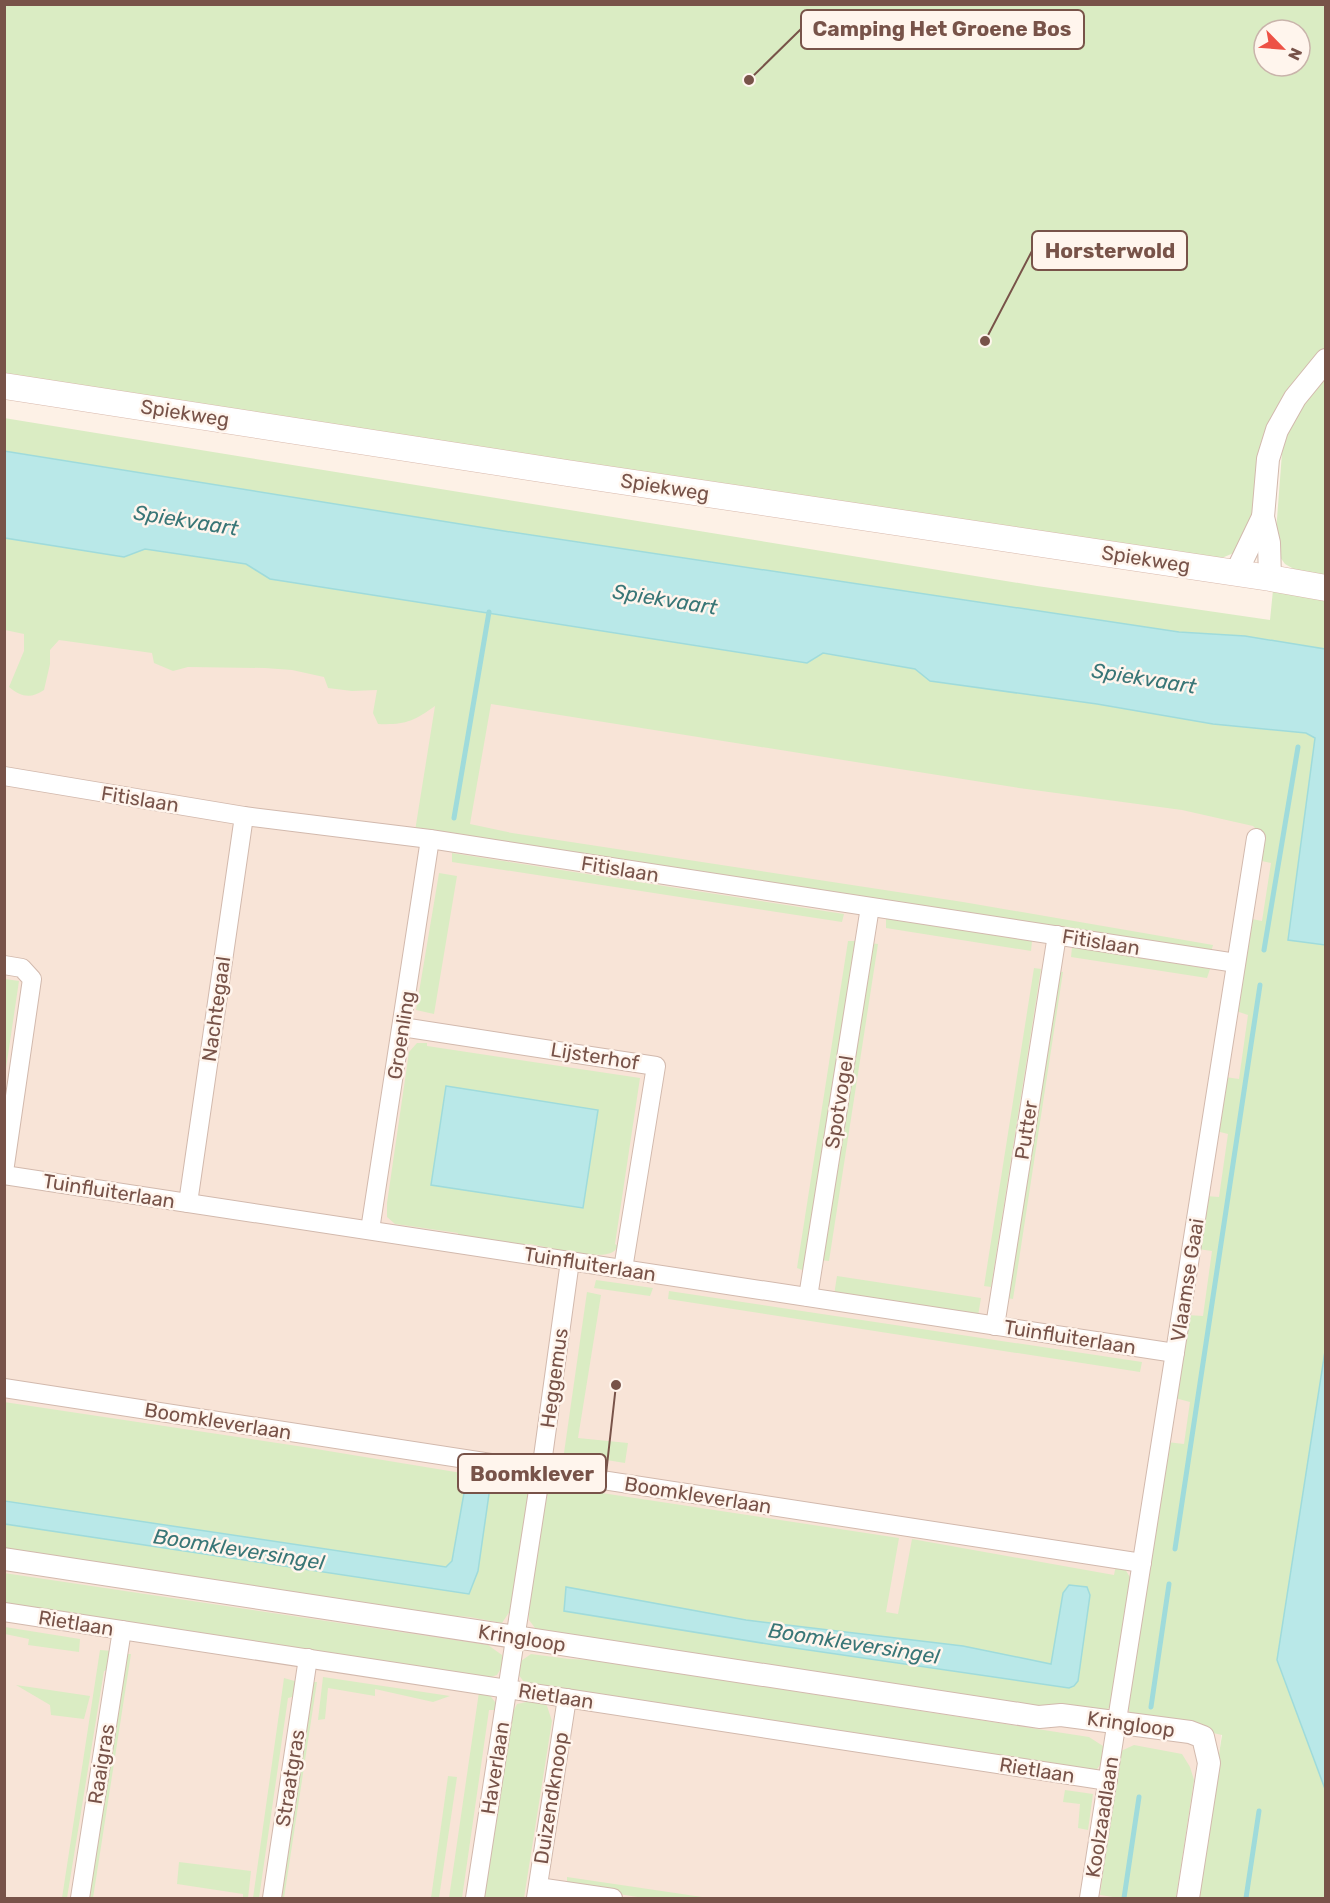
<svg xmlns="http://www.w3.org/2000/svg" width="1330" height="1903" font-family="Rubik,sans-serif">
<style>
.residential{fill:#f8e4d7}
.green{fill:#daecc3;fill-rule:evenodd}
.water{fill:#b9e8e8;stroke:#9fdbdb;stroke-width:1.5}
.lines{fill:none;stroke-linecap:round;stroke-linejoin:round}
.stream{stroke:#9fdbdb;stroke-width:5}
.minor-casing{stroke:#d2b9ad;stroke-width:20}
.tertiary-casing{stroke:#d2b9ad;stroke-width:24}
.secondary-casing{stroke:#d8b9ad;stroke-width:27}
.minor{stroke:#fff;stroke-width:18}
.tertiary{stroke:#fff;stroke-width:22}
.secondary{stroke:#fff;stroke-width:26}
.labels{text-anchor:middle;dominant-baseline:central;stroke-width:5;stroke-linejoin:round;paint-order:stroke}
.street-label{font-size:20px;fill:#785349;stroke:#fff5ed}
.water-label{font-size:21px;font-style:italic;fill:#397677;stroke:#fff5ed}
.leader{fill:none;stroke:#785349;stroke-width:2}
.callout-dot{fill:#785349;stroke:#fff5ed;stroke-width:2}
.callout{fill:#fff5ed;stroke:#785349;stroke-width:2}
.callout-label{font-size:21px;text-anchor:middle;font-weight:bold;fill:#785349}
</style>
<rect width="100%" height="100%" fill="#fdf1e6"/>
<polygon class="residential" points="5,548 1320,739 1205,1898 5,1898"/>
<g class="green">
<path d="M4,5H1325V578L1299,572L1285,564L1277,553L1276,532L1282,453L1265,450L1256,486L1249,530L1236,552L1217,560L5,375ZM1264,30H1300V66H1264Z"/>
<polygon points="4,418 1037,586 1270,620 1273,590 1325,599 1325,649 1245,636 1179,632 504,531 5,451"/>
<path d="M4,538L124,557L145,549L246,564L270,579L807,663L823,653L915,669L931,681L1097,704L1213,724L1306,733L1315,737L1288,939L1325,945V1351L1277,1660L1325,1789V1898H1197L1222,1735L1130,1714L1128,1707L1167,1442L1184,1444L1190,1402L1175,1398L1187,1315L1203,1316L1212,1251L1198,1249L1206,1196L1219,1197L1228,1134L1216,1131L1225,1077L1239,1079L1248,1015L1233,1010L1247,918L1262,921L1271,863L1257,860L1261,834L1253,826L1182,810L1019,788L491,704L470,824L512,833L963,902L1213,945L1211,952L415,831L435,706C413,722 404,725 378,724L373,713L377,690L352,691L328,688L324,677L292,670L265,668L188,667L173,671L154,663L152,653L59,640L50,650V664L44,690C31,699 21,697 9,687L24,651V634L5,630Z"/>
<polygon points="452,853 844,914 842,922 452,862"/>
<polygon points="439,873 457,876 434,1014 416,1010"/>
<polygon points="886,918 1032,941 1031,951 886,928"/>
<polygon points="848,941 855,941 805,1271 797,1268"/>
<polygon points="869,943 878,944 829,1261 820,1260"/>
<polygon points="1072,947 1210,969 1207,978 1071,957"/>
<polygon points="1034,968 1041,969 991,1287 984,1286"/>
<polygon points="1055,971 1063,972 1013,1299 1007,1298"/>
<polygon points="5,979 19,981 5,1075 4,979"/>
<path d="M417,1043H427V1046L640,1078L615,1244L618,1246C615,1251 613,1253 607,1254C588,1258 549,1247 529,1244L528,1248L458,1238V1233L395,1224L387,1217V1203L409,1052Z"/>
<polygon points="837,1276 981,1298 978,1316 834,1295"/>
<polygon points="596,1280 653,1288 650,1296 594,1288"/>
<polygon points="669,1291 1142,1362 1140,1372 668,1299"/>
<polygon points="587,1292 601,1295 578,1438 628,1443 625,1463 564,1453"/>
<polygon points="4,1402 304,1447 498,1479 519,1478 531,1487 510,1611 502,1623 469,1617 414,1613 5,1548"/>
<path d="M552,1482H559L562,1487L899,1538L886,1612L898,1614L912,1539L1114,1575L1116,1565L1125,1569L1131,1579L1112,1703C1106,1716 1090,1712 1077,1712L588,1638L535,1628L529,1620V1609L546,1491Z"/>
<polygon points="4,1573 488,1645 502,1655 503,1665 497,1675 485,1679 5,1605"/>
<polygon points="5,1627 80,1639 79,1652 28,1645 29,1639 5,1634"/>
<polygon points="100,1650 113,1651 110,1669 104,1671 67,1898 62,1898"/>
<polygon points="126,1654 131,1654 93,1898 88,1898"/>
<polygon points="531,1654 569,1659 593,1660 1089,1737 1103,1746 1105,1758 1097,1769 1086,1771 534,1687 524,1682 518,1674 521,1661"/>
<polygon points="323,1677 450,1696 433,1702 375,1689 375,1696 328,1688 325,1719 318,1720"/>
<polygon points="284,1678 298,1682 296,1696 288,1698 259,1898 253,1898"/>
<polygon points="313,1682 317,1682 284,1898 278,1898"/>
<polygon points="16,1685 90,1696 84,1719 51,1715 50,1705"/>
<polygon points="479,1692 488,1693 495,1702 498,1710 489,1710 462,1898 449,1898"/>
<polygon points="536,1700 546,1703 552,1721 524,1898 484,1898 512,1714 517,1704"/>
<polygon points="1134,1745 1182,1754 1190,1767 1194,1780 1176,1898 1113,1898 1113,1897 1100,1895 1117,1766 1121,1751"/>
<polygon points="448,1776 457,1777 439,1898 431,1898"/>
<polygon points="1065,1790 1093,1794 1088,1830 1078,1828 1080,1804 1063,1802"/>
<polygon points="179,1862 251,1871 248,1898 243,1898 243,1894 177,1884"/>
<polygon points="567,1877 709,1898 644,1898 567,1886"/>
</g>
<g class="water">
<polygon points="4,451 504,531 1179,632 1245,636 1325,649 1325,945 1288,940 1315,738 1306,733 1213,724 1097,704 930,681 915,669 823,653 807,663 270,579 246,564 145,549 124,557 5,538"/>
<polygon points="446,1086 598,1110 583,1208 431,1185"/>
<polygon points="1325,1351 1326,1789 1325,1789 1277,1660"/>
<path d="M468,1486C478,1486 484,1485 489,1494L478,1571L469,1594L5,1524V1501L446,1567L452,1561L464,1493Z"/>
<polygon points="1069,1585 1087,1587 1090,1595 1078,1681 1074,1686 1069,1688 774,1645 564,1611 566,1587 746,1620 963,1646 1051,1664 1063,1593"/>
</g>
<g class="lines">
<g class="stream">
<polyline points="454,818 489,612"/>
<polyline points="1264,950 1298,747"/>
<polyline points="1175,1549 1260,985"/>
<polyline points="1151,1707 1169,1584"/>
<polyline points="1124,1898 1139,1797"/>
<polyline points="1246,1898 1259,1811"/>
</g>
<defs>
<g id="minor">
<polyline points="4,776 244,816 430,839 1236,963"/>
<polyline points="4,965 22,968 32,979 4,1172"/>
<polyline points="402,1027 656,1066 623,1269"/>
<polyline points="4,1175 1175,1353"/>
<polyline points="188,1203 244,816"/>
<polyline points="370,1230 430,839"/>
<polyline points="808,1297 870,907"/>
<polyline points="995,1326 1057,935"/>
<polyline points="4,1388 1142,1563"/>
<polyline points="4,1612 1108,1781"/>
<polyline points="538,1887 613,1898"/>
<polyline points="80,1898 122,1630"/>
<polyline points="272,1898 308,1658"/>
<polyline points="475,1898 541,1471 570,1261"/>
<polyline points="536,1898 567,1698"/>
<polyline points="1089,1898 1256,838"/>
</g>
<g id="tertiary">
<polyline points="1236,573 1263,517"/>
<polyline points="1270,578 1269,543 1263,517 1268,459 1277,430 1295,398 1326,360"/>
<polyline points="4,1559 1039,1717 1061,1715 1190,1732 1203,1737 1209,1763 1188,1898"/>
</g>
<polyline id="secondary" points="4,386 567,473 1270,578 1326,588"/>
</defs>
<use href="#minor" class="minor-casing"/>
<use href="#tertiary" class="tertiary-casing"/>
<use href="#secondary" class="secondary-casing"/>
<use href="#minor" class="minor"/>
<use href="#tertiary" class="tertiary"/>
<use href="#secondary" class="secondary"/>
</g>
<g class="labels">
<g class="street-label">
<text transform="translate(185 413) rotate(9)">Spiekweg</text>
<text transform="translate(665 487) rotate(9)">Spiekweg</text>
<text transform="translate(1146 559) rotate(9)">Spiekweg</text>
<text transform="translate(140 799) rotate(9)">Fitislaan</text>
<text transform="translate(620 869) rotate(9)">Fitislaan</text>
<text transform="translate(1101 942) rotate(9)">Fitislaan</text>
<text transform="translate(216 1009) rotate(-82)">Nachtegaal</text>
<text transform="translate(401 1035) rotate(-81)">Groenling</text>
<text transform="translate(595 1056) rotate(9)">Lijsterhof</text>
<text transform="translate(839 1102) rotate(-81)">Spotvogel</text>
<text transform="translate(1026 1130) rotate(-81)">Putter</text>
<text transform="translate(109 1191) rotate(9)">Tuinfluiterlaan</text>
<text transform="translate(590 1264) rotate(9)">Tuinfluiterlaan</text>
<text transform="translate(1187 1280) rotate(-81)">Vlaamse Gaai</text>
<text transform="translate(1070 1337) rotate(9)">Tuinfluiterlaan</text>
<text transform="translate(554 1378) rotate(-82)">Heggemus</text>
<text transform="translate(218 1421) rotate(9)">Boomkleverlaan</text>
<text transform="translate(698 1495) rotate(9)">Boomkleverlaan</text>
<text transform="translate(76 1623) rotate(9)">Rietlaan</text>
<text transform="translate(522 1638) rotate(9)">Kringloop</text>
<text transform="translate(556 1696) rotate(9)">Rietlaan</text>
<text transform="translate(1131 1724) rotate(8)">Kringloop</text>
<text transform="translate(101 1764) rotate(-81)">Raaigras</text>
<text transform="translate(495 1768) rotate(-81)">Haverlaan</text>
<text transform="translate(1037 1770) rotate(9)">Rietlaan</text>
<text transform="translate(290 1778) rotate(-81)">Straatgras</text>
<text transform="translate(551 1798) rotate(-81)">Duizendknoop</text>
<text transform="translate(1102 1817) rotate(-81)">Koolzaadlaan</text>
</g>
<g class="water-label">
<text transform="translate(186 520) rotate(9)">Spiekvaart</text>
<text transform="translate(665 599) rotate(9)">Spiekvaart</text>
<text transform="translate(1144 678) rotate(9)">Spiekvaart</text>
<text transform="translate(239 1549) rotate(9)">Boomkleversingel</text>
<text transform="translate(854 1643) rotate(9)">Boomkleversingel</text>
</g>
</g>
<path class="leader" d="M749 80L801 29M985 341L1032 251M616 1385L606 1474"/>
<g class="callout-dot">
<circle cx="749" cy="80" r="6"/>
<circle cx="985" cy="341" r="6"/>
<circle cx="616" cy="1385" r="6"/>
</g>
<g class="callout">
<rect x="801" y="10" width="283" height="39" rx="6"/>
<rect x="1032" y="231" width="155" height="39" rx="6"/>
<rect x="458" y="1454" width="148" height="39" rx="6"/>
</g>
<g class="callout-label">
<text x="942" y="36">Camping Het Groene Bos</text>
<text x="1110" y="258">Horsterwold</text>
<text x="532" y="1481">Boomklever</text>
</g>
<rect width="1330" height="1903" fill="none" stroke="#785349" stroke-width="12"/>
<g transform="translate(1282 48) rotate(115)"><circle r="28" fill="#fff5ed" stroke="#c9b4ab" stroke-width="1.5"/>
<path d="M0-4.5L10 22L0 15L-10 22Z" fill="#ed5145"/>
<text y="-9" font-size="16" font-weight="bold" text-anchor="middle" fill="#785349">N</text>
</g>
</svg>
